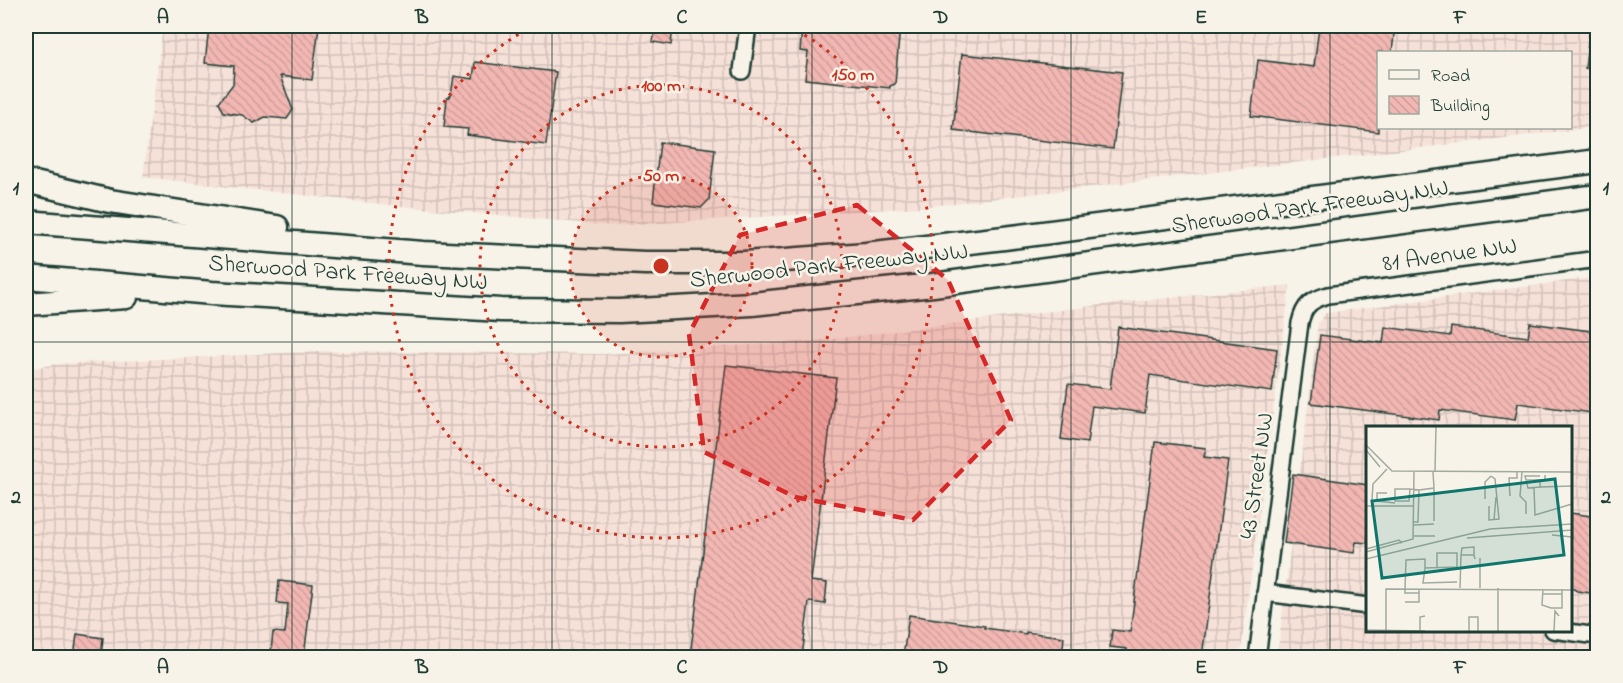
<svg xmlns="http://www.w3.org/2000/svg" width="1623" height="683" font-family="'Indie Flower',sans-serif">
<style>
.built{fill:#f6e1d8}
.industrial{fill:url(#industrial-grid);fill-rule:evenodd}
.building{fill:url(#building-back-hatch);stroke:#1f3d34;stroke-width:1.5}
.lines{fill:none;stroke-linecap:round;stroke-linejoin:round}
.minor-casing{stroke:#1f3d34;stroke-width:20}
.highway-casing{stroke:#1f3d34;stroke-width:27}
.minor{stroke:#f7f3e8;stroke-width:15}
.highway{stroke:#f7f3e8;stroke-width:22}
.marked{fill:#d62828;fill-opacity:0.2;stroke:#d62828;stroke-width:4.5;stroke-dasharray:12 8;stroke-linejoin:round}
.grid{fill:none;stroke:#1f3d34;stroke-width:1.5;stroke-opacity:0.55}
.ring{fill:none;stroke:#c8321e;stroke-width:3;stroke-dasharray:3 6}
.labels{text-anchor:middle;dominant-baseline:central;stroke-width:5;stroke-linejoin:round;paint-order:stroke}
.street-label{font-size:24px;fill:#1f3d34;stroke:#f7f3e8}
.inset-road{fill:none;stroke:#a1aaa0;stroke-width:1.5}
.view{fill:#0f766e;fill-opacity:0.15;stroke:#0f766e;stroke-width:3}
.inset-edge{fill:none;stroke:#1f3d34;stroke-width:3}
.centre{fill:#c8321e;stroke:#f7f3e8;stroke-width:3}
.ring-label{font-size:18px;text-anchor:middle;font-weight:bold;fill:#c8321e;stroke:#f7f3e8;stroke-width:5;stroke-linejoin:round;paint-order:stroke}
.neatline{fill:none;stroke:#1f3d34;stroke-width:2}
.grid-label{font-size:20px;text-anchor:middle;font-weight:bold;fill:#1f3d34}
</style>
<defs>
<pattern id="industrial-grid" width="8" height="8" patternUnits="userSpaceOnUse" patternTransform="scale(1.5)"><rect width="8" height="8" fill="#f6e1d8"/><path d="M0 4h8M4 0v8" fill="none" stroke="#d2c2ba"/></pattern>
<pattern id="building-back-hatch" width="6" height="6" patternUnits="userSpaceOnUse" patternTransform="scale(1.5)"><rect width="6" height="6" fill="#f2b7b2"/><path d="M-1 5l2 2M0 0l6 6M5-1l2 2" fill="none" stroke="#cf9e9a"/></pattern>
</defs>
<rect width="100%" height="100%" fill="#f7f3e8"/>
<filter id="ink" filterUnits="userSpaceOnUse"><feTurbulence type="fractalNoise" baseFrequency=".0167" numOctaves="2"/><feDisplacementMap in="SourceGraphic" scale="12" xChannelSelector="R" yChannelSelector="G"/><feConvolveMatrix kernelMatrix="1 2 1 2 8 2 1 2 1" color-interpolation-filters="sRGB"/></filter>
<g filter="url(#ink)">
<polygon class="built" points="1596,26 1597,126 1587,128"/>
<g class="industrial">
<path d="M163,26H1596L1587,128L922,207L611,226L389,205L143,177ZM1378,52H1570V128H1378Z"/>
<path d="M1597,277V657L1277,658L1318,323L1326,313ZM1368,428H1570V630H1368Z"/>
<polygon points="1290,285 1240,657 26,658 26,369 58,364 323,351 605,354 816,341 1101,305"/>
</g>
<g class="building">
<polygon points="209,26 319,26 312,80 280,76 293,110 287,119 265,117 254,123 242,115 224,112 219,102 233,84 234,66 205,63"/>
<polygon points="655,26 673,26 671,45 653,42"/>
<polygon points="802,26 900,26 895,84 890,86 890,88 805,79 808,52 800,51"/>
<polygon points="1319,26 1395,26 1392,52 1378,52 1378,132 1251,116 1258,60 1314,67"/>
<polygon points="1590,26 1598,26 1598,70 1585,68"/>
<polygon points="962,54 1122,72 1113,149 953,130"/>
<polygon points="475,62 556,72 546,145 467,135 468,129 444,127 447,98 451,95 454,76 473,79"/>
<polygon points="660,142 715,149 709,200 701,208 653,202"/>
<polygon points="1530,323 1598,332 1598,374 1592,413 1518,403 1515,420 1440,410 1439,420 1311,403 1320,335 1383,343 1385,327 1450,336 1451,327 1528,337"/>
<polygon points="1118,327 1277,349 1272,392 1150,375 1145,413 1092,406 1087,443 1061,439 1068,384 1110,389"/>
<polygon points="726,365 836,378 811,581 827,583 825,604 809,602 802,657 690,657"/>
<polygon points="1155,442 1206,448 1204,457 1228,460 1202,657 1126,657 1127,649 1110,647 1112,630 1130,632"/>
<polygon points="1293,474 1368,485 1368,543 1356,542 1354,553 1284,543"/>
<polygon points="1570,513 1598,517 1598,594 1577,591 1570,587"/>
<polygon points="279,581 313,585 304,656 271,652 273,632 285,633 288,604 277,603"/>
<polygon points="909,615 985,626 984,628 1026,634 1026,632 1064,637 1062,657 903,657"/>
<polygon points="77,634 103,638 101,657 74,657"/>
</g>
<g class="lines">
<defs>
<g id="minor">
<polyline points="742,71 748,26"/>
<polyline points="1265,593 1368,606"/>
<polyline points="1553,630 1598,636"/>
<path d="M1257,658L1300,323C1304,305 1311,300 1328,295L1598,259"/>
</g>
<g id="highway">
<polyline points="26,181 110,201 277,227"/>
<polyline points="26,222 423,253 645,263 744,263 866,254 1004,238 1598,161"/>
<polyline points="26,277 212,293 501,310 619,311 752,304 933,285 1598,196"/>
<polyline points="26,304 126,297"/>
</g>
</defs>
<use href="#minor" class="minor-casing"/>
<use href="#highway" class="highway-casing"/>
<use href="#minor" class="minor"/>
<use href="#highway" class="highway"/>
</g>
</g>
<path class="marked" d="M857,205L948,280L1011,420L913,520L795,497L704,452L689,334L740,235Z"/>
<path class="grid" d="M292,26V658M552,26V658M812,26V658M1071,26V658M1330,26V658M26,342H1598"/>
<circle cx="661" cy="266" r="91" fill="#c8321e" fill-opacity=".12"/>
<g class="ring">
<circle cx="661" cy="266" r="91"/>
<circle cx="661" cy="266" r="181"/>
<path d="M789 26A272 272 0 1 1 533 26"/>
</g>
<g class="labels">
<g class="street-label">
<text transform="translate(1310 208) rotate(-8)">Sherwood Park Freeway NW</text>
<text transform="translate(1450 256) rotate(-8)">81 Avenue NW</text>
<text transform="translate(829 267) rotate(-6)">Sherwood Park Freeway NW</text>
<text transform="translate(348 274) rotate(4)">Sherwood Park Freeway NW</text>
<text transform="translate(1258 476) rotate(-82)">43 Street NW</text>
</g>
</g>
<g transform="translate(1366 426)">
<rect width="206" height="206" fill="#f7f3e8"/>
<path class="inset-road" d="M0,19L26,45L206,46M0,24L14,41M69,45L70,0M156,46L154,70L160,76V88M174,50H159L160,54H179V49M161,58L162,62L174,61V53M174,61L206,60M168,62L169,89L206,78M44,63H29V75H43L44,63L53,64L52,96H48M53,64L68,62L67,46M144,70L143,52H151V46M119,73V56L125,50M6,74L7,58L21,43M11,75L29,77M11,76V67H21M0,80H48M123,80V94L133,93L129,53L125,50M128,94L130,71M68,95V62M48,99L68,98M186,109L206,111M48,110H69M101,112L206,104M0,123L33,114L36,117M0,126L47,113L48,46M95,129L96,122L108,121V129M114,132V162M0,133L124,103L206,98M59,142L57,157L91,156M94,162L95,129H108L109,133M132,162V205M39,163L40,134L59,133V142L91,141V127H71V142M39,163V167H53V163M177,163L176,179L185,182H196V163M176,168H196M39,176H53V167M0,204L59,205M20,205V163L206,164M54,205V191L59,190M103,205V191H112V205M188,205L189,185L193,190"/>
<path class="view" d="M189,53L198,129L16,152L6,75Z"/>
<rect width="206" height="206" class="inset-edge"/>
</g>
<circle cx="661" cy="266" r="9" class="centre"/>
<g class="ring-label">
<text x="853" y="80">150 m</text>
<text x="661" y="91">100 m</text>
<text x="661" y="181">50 m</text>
</g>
<rect width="1623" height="683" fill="none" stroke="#f7f3e8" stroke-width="66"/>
<rect x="1377" y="51" width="195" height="78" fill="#f7f3e8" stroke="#a1aaa0" stroke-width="1.5"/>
<rect x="1389" y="70" width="30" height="9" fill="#f7f3e8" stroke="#a1aaa0" stroke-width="1.5"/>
<text x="1431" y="81" font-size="18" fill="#1f3d34">Road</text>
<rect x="1389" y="96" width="30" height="18" fill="url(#building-back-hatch)" stroke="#a1aaa0" stroke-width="1.5"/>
<text x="1431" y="111" font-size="18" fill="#1f3d34">Building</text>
<rect x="33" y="33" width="1557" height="617" class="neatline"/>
<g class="grid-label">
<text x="163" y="23">A</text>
<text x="422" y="23">B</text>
<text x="682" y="23">C</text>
<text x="941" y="23">D</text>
<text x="1201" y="23">E</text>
<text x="1460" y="23">F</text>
<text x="16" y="194">1</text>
<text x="1606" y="194">1</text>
<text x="16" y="503">2</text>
<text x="1606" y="503">2</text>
<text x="163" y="673">A</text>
<text x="422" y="673">B</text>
<text x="682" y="673">C</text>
<text x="941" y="673">D</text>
<text x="1201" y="673">E</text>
<text x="1460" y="673">F</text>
</g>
</svg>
